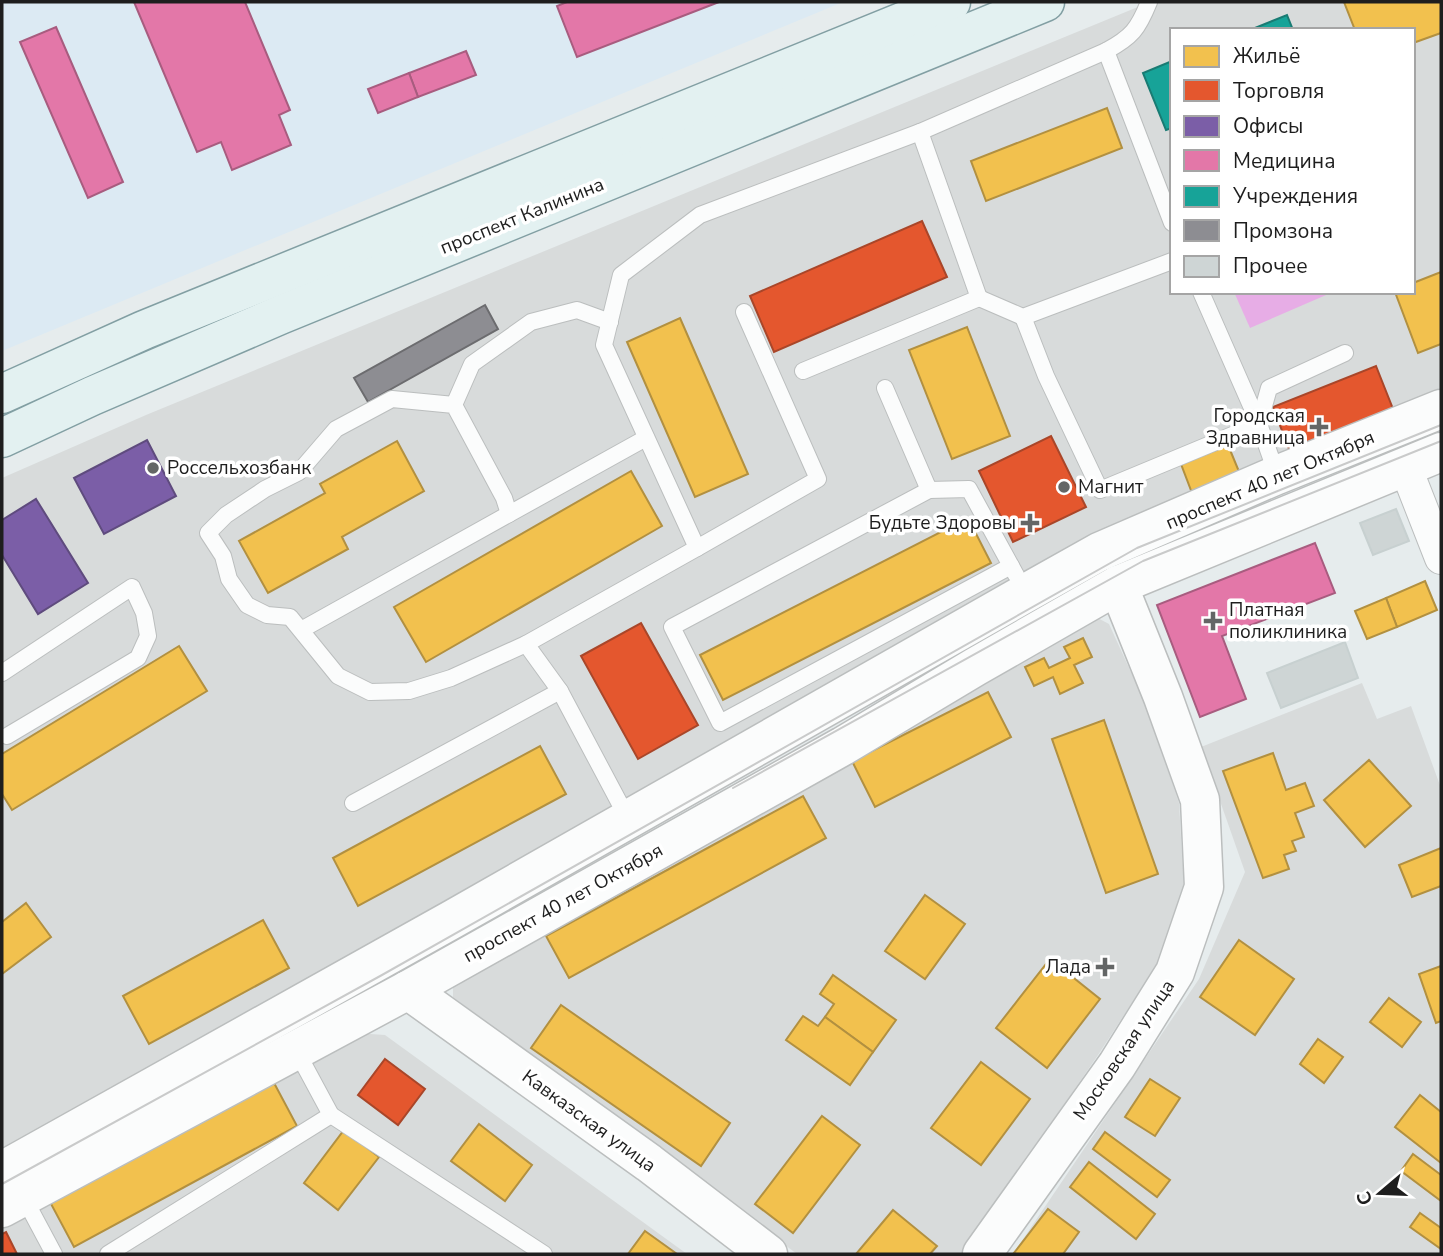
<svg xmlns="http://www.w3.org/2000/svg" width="1443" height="1256" font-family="'Nunito Sans',sans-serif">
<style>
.residential{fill:#d8dbdb;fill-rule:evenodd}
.education{fill:#dceaf3}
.pitch{fill:#e7ade6}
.homes{fill:#f2c14e;stroke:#b29040;stroke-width:2}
.shops{fill:#e4572e;stroke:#a94629;stroke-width:2}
.offices{fill:#7b5ea7;stroke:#5f4b7e;stroke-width:2}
.health{fill:#e377a8;stroke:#a85c7f;stroke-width:2}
.public{fill:#17a398;stroke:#197b73;stroke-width:2}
.industry{fill:#8d8d92;stroke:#6c6c6f;stroke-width:2}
.building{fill:#ced5d5;stroke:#c7d0d0;stroke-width:2}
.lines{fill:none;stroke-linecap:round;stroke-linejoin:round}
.service-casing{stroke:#bbbebe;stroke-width:18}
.minor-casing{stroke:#bbbebe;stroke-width:34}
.tertiary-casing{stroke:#bbbebe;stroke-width:41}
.primary-casing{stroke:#829fa3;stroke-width:41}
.service{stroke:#fbfcfc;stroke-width:16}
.minor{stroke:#fbfcfc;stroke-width:32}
.tertiary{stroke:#fbfcfc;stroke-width:38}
.primary{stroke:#e3f1f1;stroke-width:38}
.tram{stroke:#c9caca;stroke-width:2}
.poi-dot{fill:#646666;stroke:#fff;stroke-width:2.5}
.labels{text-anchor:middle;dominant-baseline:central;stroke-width:7;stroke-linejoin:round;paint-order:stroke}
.street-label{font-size:19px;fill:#1e1e1e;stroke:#fff}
.poi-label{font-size:19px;fill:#1e1e1e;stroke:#fff;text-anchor:end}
</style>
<rect width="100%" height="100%" fill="#e6eced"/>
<g class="residential">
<path d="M1150,2H1441V401L1084,545L2,1152V478L146,415ZM1172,30H1413V292H1172Z"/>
<polygon points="1092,615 1109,624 1145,703 1179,803 1184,889 1156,966 1098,1055 962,1254 797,1254 453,997 453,981"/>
<polygon points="1362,683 1377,719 1411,706 1441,788 1441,1254 1013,1254 1199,979 1245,872 1201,747"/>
<polygon points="355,1033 385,1035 687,1254 2,1254 2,1221"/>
</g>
<polygon class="education" points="2,2 843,2 2,351"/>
<polygon class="pitch" points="1234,292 1333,292 1250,328"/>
<g class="homes">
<polygon points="1344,2 1441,2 1441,33 1413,43 1413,30 1355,30"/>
<polygon points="1107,108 1122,148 986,201 971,161"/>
<polygon points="1441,272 1441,344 1418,353 1395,292 1413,292 1413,283"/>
<polygon points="680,318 748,474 695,497 627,342"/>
<polygon points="967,327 1010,436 952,459 909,350"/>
<polygon points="397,441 424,491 342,537 348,549 268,593 239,541 325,493 320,484"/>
<polygon points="1228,445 1240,474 1192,493 1181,464"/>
<polygon points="631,471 662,526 426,662 394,607"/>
<polygon points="968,518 991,563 723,700 700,655"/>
<polygon points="1425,581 1437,610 1397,627 1386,598"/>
<polygon points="1386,598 1397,627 1367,639 1355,611"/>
<polygon points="1083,638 1092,657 1074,665 1083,683 1060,694 1053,677 1034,686 1025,667 1044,658 1049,668 1070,658 1064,647"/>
<polygon points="179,646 207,691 12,810 2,794 2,754"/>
<polygon points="988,692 1011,737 875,807 852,761"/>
<polygon points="1104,720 1158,874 1106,893 1052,739"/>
<polygon points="540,746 566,794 358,906 333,858"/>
<polygon points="1273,753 1286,790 1305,783 1314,806 1295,813 1304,837 1292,841 1296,851 1284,855 1289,869 1263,878 1223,771"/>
<polygon points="1369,760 1411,806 1365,847 1324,800"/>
<polygon points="803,796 826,838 569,978 546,936"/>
<polygon points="1441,848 1441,886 1412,897 1399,865"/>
<polygon points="925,895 965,924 925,979 885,951"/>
<polygon points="26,903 51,937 2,974 2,922"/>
<polygon points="263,920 289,968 149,1044 123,996"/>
<polygon points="1239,940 1294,979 1255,1035 1200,997"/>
<polygon points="1050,959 1100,999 1047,1068 996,1028"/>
<polygon points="1441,966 1441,1021 1436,1023 1419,974"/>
<polygon points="833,975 896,1020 873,1052 825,1017 834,1004 820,994"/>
<polygon points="1389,998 1421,1022 1402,1047 1370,1022"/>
<polygon points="561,1005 730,1123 701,1166 531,1048"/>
<polygon points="803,1016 818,1026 825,1017 873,1052 850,1085 786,1040"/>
<polygon points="1318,1039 1343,1057 1324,1083 1300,1064"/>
<polygon points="981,1062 1030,1099 981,1165 931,1128"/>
<polygon points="1150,1079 1180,1098 1155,1136 1125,1117"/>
<polygon points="273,1081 297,1126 74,1247 50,1202"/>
<polygon points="1420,1095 1441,1112 1441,1163 1395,1127"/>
<polygon points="822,1116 860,1145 793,1233 755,1204"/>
<polygon points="479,1124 532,1165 505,1201 451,1161"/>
<polygon points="344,1130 379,1157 338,1210 304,1183"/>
<polygon points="1105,1132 1170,1180 1157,1197 1093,1149"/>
<polygon points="1413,1154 1441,1175 1441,1201 1401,1171"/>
<polygon points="1089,1162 1155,1214 1136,1239 1070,1187"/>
<polygon points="1048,1209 1079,1232 1063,1254 1016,1254 1014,1253"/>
<polygon points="893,1210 937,1246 930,1254 856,1254"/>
<polygon points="1420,1213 1441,1228 1441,1249 1410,1227"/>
<polygon points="645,1231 677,1254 628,1254"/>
</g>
<g class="shops">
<polygon points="922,221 947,277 774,352 750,296"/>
<polygon points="1376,366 1393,409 1289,449 1273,407"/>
<polygon points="1051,436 1086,507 1013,542 979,471"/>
<polygon points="641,623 698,725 638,759 581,656"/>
<polygon points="385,1059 425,1089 398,1125 358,1095"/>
<polygon points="6,1232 17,1254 2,1254 2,1234"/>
</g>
<g class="offices">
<polygon points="147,440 176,496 104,534 74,478"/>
<polygon points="36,499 88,583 38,614 2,555 2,520"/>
</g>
<g class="health">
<polygon points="134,2 245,2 290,110 279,115 291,145 232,170 221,142 197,152"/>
<polygon points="567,2 719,2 577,57 557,6"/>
<polygon points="56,27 123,182 88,198 20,42"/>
<polygon points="466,51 476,75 418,97 409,73"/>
<polygon points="409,73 418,97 378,113 368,89"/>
<polygon points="1315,543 1335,593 1222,636 1246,699 1200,717 1157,605"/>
</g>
<g class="public">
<polygon points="1287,15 1293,30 1250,30"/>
<polygon points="1172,61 1172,128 1166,130 1143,73"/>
</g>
<polygon class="industry" points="485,305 498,329 368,402 354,378"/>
<g class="building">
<polygon points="1396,509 1409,541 1373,555 1360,523"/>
<polygon points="1345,642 1358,678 1281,708 1267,673"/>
</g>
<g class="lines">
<defs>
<g id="service">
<polyline points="1106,51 1172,223"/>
<polyline points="979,298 1023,317 1172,261"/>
<polyline points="1023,317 1046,376 1100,490 1259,424 1201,292"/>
<polyline points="803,371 979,298 920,132"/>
<polyline points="885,388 929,490 969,489 1016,575"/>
<polyline points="454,405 472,364 531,322 577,310 610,322"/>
<polyline points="1277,475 1259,424 1269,388 1345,353"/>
<polyline points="929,490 672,627 720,723 1011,566"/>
<polyline points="509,514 646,438"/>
<polyline points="697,548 818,479 744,312"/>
<polyline points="301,630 509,514 504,498 454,405 392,399 336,429 299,472 265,489 226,515 208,533 223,556 229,579 247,605 267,615 290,617 338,676 370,692 409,691 451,678 526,644 560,691 628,819"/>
<path d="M526,644L697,548L604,345L621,275L700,215L920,132L1106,51C1132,37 1138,29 1149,2"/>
<polyline points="2,673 132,587 144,613 148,636 138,658 7,736"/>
<polyline points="353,803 560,691"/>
<polyline points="331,1115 544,1254"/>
<polyline points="23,1196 54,1254"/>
<polyline points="108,1254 331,1115 296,1050"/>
</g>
<polyline id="minor" points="1405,466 1441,558"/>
<g id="tertiary">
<polyline points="408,990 649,1163 768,1254"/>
<polyline points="2,1171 453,919 1026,593 1099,552 1277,475 1441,409"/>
<polyline points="2,1208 408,990 843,746 975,667 1118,585 1441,452"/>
<polyline points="982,1254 1117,1065 1175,972 1204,887 1200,800 1163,697 1118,585"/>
</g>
<g id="primary">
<polyline points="2,394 144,330 951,2"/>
<polyline points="2,438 92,396 280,315 1045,2"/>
</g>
</defs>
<use href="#service" class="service-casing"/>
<use href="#minor" class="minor-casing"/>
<use href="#tertiary" class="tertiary-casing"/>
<use href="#primary" class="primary-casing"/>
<use href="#service" class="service"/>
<use href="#minor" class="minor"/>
<use href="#tertiary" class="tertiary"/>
<use href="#primary" class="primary"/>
<g class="tram">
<polyline points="733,788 1143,561 1441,441"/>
<polyline points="2,1184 382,975 1137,548 1441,425"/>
</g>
</g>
<g class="poi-dot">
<path d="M1315.5 416.5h7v7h7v7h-7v7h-7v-7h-7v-7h7z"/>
<circle cx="153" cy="468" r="7"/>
<circle cx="1064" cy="487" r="7"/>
<path d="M1026.5 512.5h7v7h7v7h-7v7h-7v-7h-7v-7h7z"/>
<path d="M1209.5 610.5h7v7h7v7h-7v7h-7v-7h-7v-7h7z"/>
<path d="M1101.5 956.5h7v7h7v7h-7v7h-7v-7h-7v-7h7z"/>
</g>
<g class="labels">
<g class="street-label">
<text transform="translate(522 216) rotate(-22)">проспект Калинина</text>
<text transform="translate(1270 480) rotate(-23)">проспект 40 лет Октября</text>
<text transform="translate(563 903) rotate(-29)">проспект 40 лет Октября</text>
<text transform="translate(1124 1050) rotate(-56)">Московская улица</text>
<text transform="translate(589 1121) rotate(36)">Кавказская улица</text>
</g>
<g class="poi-label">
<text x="1305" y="416">Городская<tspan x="1305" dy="22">Здравница</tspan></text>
<text x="167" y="468" text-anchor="start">Россельхозбанк</text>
<text x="1078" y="487" text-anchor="start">Магнит</text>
<text x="1016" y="523">Будьте Здоровы</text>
<text x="1229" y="610" text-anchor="start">Платная<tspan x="1229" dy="22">поликлиника</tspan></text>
<text x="1091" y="967">Лада</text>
</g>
</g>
<rect width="1443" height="1256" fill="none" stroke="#1e1e1e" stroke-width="7"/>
<rect x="1170" y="28" width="245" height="266" fill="#ffffff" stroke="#a5a5a5" stroke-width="2"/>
<rect x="1184" y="46" width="35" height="21" fill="#f2c14e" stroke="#a5a5a5" stroke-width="2"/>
<text x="1233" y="63" font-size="21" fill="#1e1e1e">Жильё</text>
<rect x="1184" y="80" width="35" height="21" fill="#e4572e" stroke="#a5a5a5" stroke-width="2"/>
<text x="1233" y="98" font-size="21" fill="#1e1e1e">Торговля</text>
<rect x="1184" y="116" width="35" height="21" fill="#7b5ea7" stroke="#a5a5a5" stroke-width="2"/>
<text x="1233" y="133" font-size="21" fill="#1e1e1e">Офисы</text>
<rect x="1184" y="150" width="35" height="21" fill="#e377a8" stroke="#a5a5a5" stroke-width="2"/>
<text x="1233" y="168" font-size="21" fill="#1e1e1e">Медицина</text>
<rect x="1184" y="186" width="35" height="21" fill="#17a398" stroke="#a5a5a5" stroke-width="2"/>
<text x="1233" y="203" font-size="21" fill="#1e1e1e">Учреждения</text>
<rect x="1184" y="220" width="35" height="21" fill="#8d8d92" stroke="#a5a5a5" stroke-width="2"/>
<text x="1233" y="238" font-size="21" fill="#1e1e1e">Промзона</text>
<rect x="1184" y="256" width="35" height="21" fill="#ced5d5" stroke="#a5a5a5" stroke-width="2"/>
<text x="1233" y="273" font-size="21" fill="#1e1e1e">Прочее</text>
<g transform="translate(1380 1193) rotate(251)" stroke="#ffffff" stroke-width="5" paint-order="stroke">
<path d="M0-5L12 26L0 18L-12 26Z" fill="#1e1e1e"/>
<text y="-10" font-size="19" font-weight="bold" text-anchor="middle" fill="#1e1e1e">С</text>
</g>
</svg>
